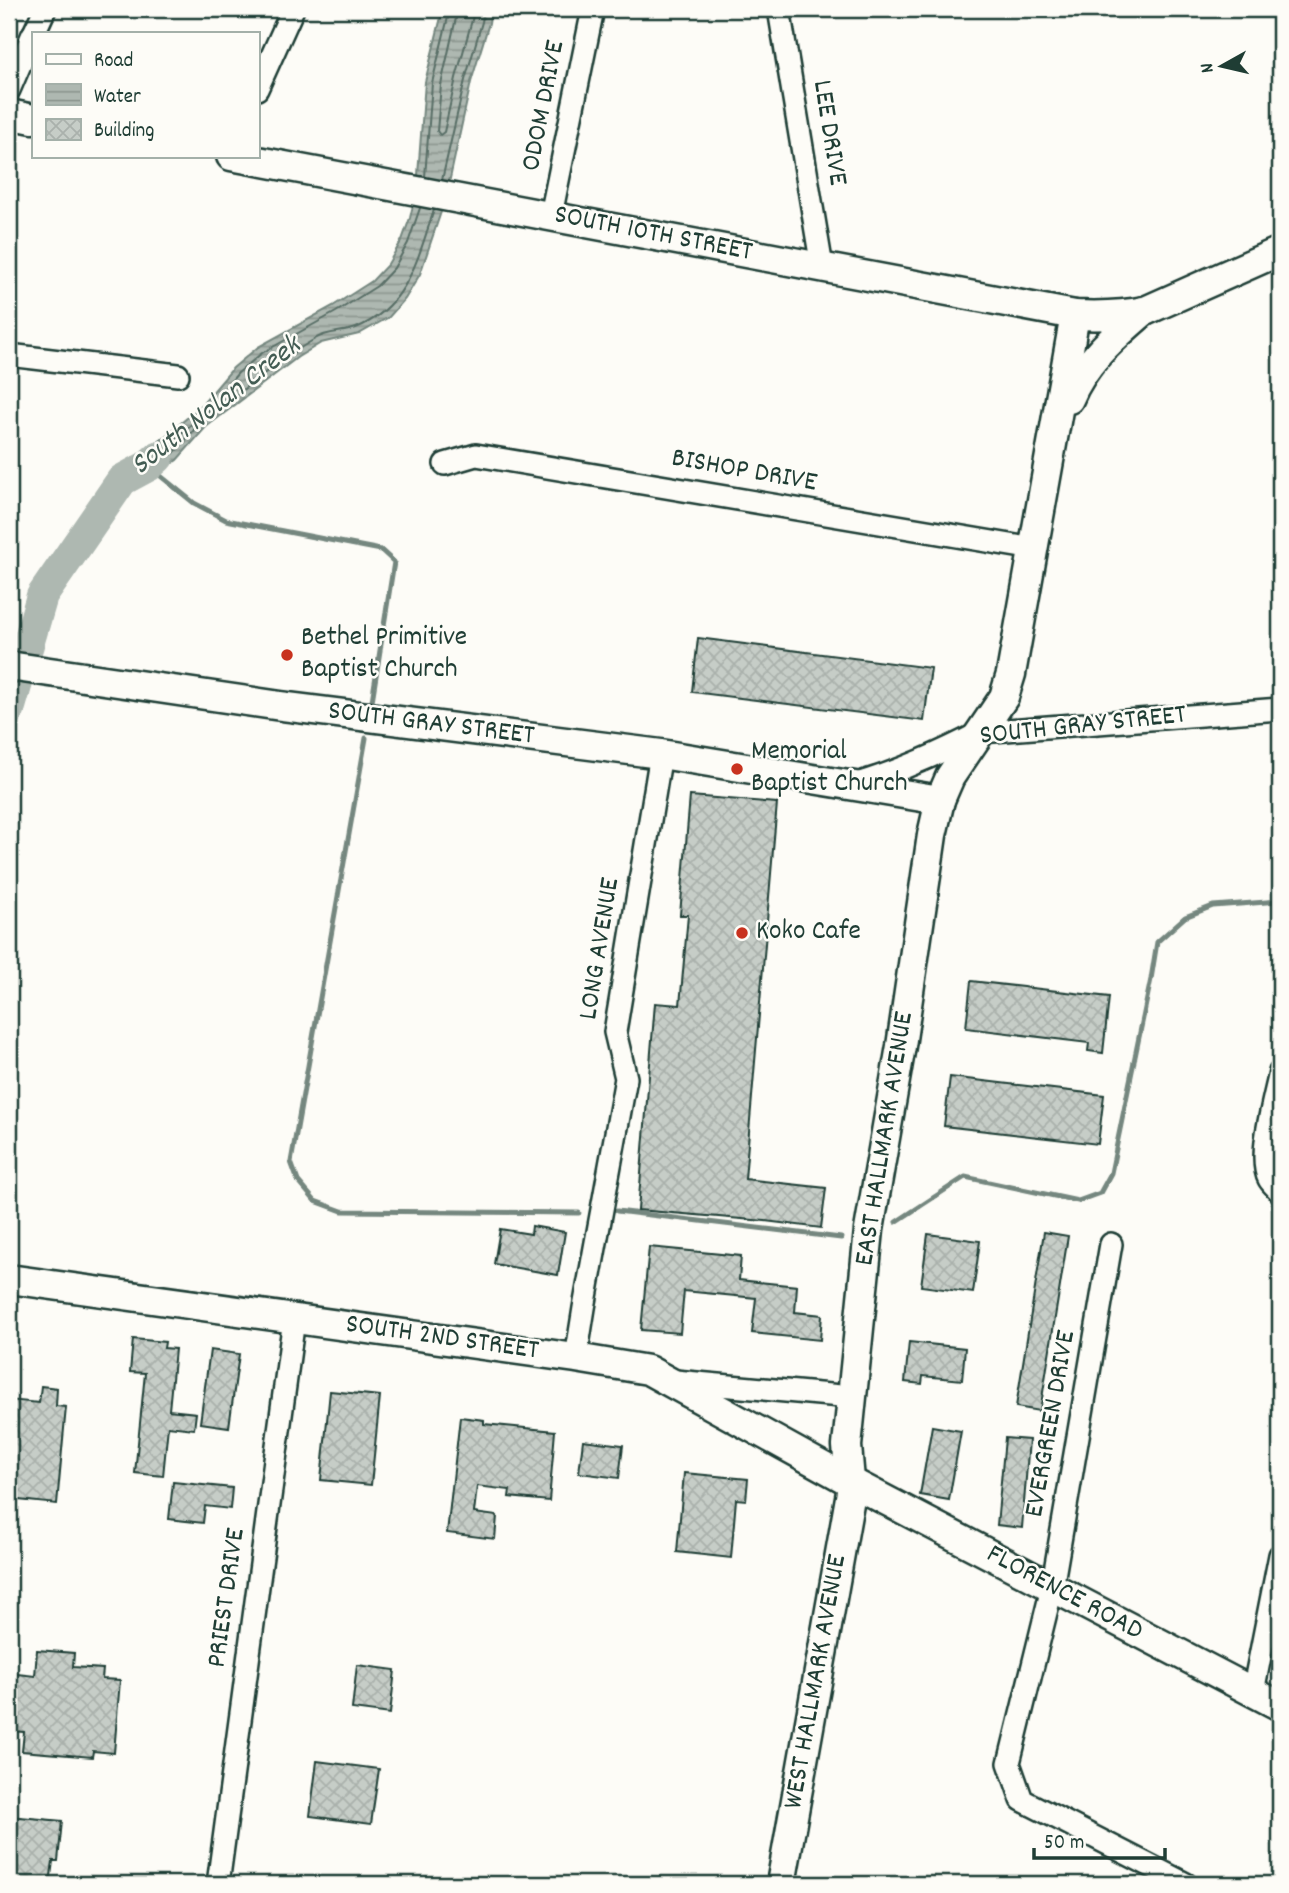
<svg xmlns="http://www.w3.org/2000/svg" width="1289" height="1893" font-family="Dekko,sans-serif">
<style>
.water{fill:url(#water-rules);stroke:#75877f;stroke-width:2}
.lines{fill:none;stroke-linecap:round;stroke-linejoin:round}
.shore{stroke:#586e66;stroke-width:2}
.stream{stroke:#75877f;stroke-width:5}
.river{stroke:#aeb8b1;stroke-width:32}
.building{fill:url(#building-cross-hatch);stroke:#1f3d34;stroke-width:2}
.street-casing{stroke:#1f3d34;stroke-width:26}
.secondary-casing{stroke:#1f3d34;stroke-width:33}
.street{stroke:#fdfcf7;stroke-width:21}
.secondary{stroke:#fdfcf7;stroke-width:28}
.poi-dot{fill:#c8321e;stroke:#fdfcf7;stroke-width:2.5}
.labels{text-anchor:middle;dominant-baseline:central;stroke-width:5;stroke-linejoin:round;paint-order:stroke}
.street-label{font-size:28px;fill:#1f3d34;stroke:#fdfcf7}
.poi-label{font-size:28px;fill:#1f3d34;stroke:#fdfcf7;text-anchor:start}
.water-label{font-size:30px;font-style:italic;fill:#435c53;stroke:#fdfcf7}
</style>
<defs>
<pattern id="water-rules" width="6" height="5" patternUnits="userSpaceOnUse" patternTransform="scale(1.75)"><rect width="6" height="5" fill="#aeb8b1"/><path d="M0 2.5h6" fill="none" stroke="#8d9791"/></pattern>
<pattern id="building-cross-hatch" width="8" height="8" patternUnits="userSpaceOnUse" patternTransform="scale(1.75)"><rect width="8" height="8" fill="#c6cdc7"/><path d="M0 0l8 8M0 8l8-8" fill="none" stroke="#aab1ac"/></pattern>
</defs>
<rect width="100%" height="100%" fill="#fdfcf7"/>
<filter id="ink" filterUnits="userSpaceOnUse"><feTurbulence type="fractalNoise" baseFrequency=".0143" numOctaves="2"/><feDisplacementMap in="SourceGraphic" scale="14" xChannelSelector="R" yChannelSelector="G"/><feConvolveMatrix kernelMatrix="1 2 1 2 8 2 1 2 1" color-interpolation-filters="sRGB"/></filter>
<g filter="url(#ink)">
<polygon class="water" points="443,9 491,9 489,23 471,82 446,197 420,274 405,299 389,317 359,334 321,343 298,357 206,427 177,460 148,480 122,480 131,465 200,407 233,368 258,347 333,306 372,281 388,264 402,240 410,218 417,188 425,82"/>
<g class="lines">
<g class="shore">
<polyline points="458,9 441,85 437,131 440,135 444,132 456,78 475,9"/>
<polyline points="425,177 432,83 450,9"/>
<polyline points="442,180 465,80 482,22 484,9"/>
<path d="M420,208L408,243L394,268L377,286L336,312L262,353L238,373L209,407V412H214C247,387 279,360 315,339C327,331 343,333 356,328C408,307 418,257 434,210"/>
<polygon points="192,424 194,427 194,430 173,454 146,472 139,472 140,467"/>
</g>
<g class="stream">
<polyline points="152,469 194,503 226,520 381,550 394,562 372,701"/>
<polyline points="366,738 291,1162 298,1181 315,1201 342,1211 579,1213"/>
<polyline points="617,1211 841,1238"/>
<polyline points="896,1222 965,1177 1078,1201 1100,1193 1111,1173 1151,979 1157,942 1185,917 1213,906 1280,901"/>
</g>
<polyline class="river" points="9,710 42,596 122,480 148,466 158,457"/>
</g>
<g class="building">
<polygon points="698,638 931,668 924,721 692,692"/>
<polygon points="690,796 777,803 745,1179 826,1188 821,1228 765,1221 638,1210 655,1003 680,1005 688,915 680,915"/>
<polygon points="971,981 1109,997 1103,1053 1088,1051 1089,1043 966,1028"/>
<polygon points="950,1077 1104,1095 1098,1144 944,1126"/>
<polygon points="532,1226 565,1232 558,1275 494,1264 500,1229 531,1234"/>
<polygon points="1044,1232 1068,1236 1040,1411 1016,1407"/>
<polygon points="928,1234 980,1241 973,1293 921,1286"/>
<polygon points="649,1247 741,1256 739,1280 797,1286 795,1312 822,1315 820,1340 752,1333 756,1298 684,1291 680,1333 641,1330"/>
<polygon points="133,1339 165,1342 164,1348 175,1349 169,1410 196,1413 194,1429 168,1426 163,1476 135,1473 145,1373 130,1372"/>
<polygon points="909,1342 965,1348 962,1380 923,1376 922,1384 905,1382"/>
<polygon points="210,1350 239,1354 229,1427 200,1423"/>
<polygon points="41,1386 57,1388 56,1406 66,1407 57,1504 9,1499 9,1400 39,1403"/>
<polygon points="330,1391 380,1396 371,1485 321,1480"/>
<polygon points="460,1417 484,1420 484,1424 555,1431 549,1501 509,1497 510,1490 477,1486 474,1513 497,1516 495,1539 447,1533"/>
<polygon points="932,1426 961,1431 949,1500 920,1495"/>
<polygon points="1005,1438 1029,1440 1022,1528 997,1525"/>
<polygon points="583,1440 623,1445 619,1478 579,1473"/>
<polygon points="684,1473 748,1479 746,1500 736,1499 731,1558 677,1552"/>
<polygon points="173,1482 232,1488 230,1509 205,1506 203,1523 169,1519"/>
<polygon points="37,1650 74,1653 73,1667 103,1669 102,1679 120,1680 114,1753 93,1751 92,1757 22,1751 24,1732 9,1731 9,1673 35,1676"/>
<polygon points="357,1665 395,1670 390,1714 352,1709"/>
<polygon points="317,1761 379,1769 371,1824 310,1816"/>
<polygon points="9,1816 62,1821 58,1861 53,1861 50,1884 9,1880"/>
</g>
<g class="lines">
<defs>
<g id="street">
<polyline points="779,9 822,267"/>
<polyline points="34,33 45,9"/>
<polyline points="257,89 293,9"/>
<polyline points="9,90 33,34"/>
<polyline points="551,215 593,9"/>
<polyline points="9,355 178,375"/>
<polyline points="445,464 476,455 1034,549"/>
<path d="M857,784C900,771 941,753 981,732L1280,709"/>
<path d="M1280,1072C1275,1097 1257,1157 1269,1179C1271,1183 1277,1188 1280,1192"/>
<polyline points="1111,1244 1052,1588 1009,1763 1022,1800 1186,1884"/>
<polyline points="576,1358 584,1308 626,1078 615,1032 661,754"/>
<polyline points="675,1381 852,1397"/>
<polyline points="1253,1692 1280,1555"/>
<polyline points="218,1884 294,1319"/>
</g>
<g id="secondary">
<polyline points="9,114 33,119"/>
<path d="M231,156L1075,315C1099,316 1121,316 1145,311L1280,251"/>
<path d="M1069,399C1085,361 1113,338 1144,311"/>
<polyline points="9,666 281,706 661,754 940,800"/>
<polyline points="9,1279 576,1358 648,1370 849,1481 1280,1706"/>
<polyline points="781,1884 851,1492 847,1446 869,1230 901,1046 932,835 940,800 950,777 1004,697 1011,674 1075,315"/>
</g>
</defs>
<use href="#street" class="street-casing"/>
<use href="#secondary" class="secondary-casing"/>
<use href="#street" class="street"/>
<use href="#secondary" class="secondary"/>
</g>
</g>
<g class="poi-dot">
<circle cx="287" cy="655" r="7"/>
<circle cx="737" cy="769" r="7"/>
<circle cx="742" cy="933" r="7"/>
</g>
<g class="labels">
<g class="street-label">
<text transform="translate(545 106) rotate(-79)">ODOM DRIVE</text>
<text transform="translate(828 133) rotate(81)">LEE DRIVE</text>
<text transform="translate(653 235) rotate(11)">SOUTH 10TH STREET</text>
<text transform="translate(744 472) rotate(10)">BISHOP DRIVE</text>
<text transform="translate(431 725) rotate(7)">SOUTH GRAY STREET</text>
<text transform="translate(1083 727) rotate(-6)">SOUTH GRAY STREET</text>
<text transform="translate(601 949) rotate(-81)">LONG AVENUE</text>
<text transform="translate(886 1139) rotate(-81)">EAST HALLMARK AVENUE</text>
<text transform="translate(442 1339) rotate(8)">SOUTH 2ND STREET</text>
<text transform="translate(1052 1424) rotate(-80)">EVERGREEN DRIVE</text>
<text transform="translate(1064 1594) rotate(28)">FLORENCE ROAD</text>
<text transform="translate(228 1598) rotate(-82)">PRIEST DRIVE</text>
<text transform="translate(817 1682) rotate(-80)">WEST HALLMARK AVENUE</text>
</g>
<g class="poi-label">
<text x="301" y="639">Bethel Primitive<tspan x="301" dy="32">Baptist Church</tspan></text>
<text x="751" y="753">Memorial<tspan x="751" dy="32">Baptist Church</tspan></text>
<text x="756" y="933">Koko Cafe</text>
</g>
<g class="water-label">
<text transform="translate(217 407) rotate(-38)">South Nolan Creek</text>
</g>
</g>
<rect width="1289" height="1893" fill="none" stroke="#fdfcf7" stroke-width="35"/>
<rect x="18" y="18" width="1254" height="1858" fill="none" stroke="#1f3d34" stroke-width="2.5" filter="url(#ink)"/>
<rect x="32" y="32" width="228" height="126" fill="#fdfcf7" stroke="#a4b0a9" stroke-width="2"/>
<rect x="46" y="54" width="35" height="10" fill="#fdfcf7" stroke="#a4b0a9" stroke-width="2"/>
<text x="94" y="66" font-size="21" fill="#1f3d34">Road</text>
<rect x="46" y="84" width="35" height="21" fill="url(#water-rules)" stroke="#a4b0a9" stroke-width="2"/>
<text x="94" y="102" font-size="21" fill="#1f3d34">Water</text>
<rect x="46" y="119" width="35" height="21" fill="url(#building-cross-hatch)" stroke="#a4b0a9" stroke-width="2"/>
<text x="94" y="136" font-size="21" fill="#1f3d34">Building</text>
<g transform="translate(1222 66) rotate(262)" stroke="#fdfcf7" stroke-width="5" paint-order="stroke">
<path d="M0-5L12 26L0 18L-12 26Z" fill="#1f3d34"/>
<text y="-10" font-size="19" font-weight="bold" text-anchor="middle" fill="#1f3d34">N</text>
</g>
<path d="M1034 1848v10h131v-10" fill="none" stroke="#1f3d34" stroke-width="3.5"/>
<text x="1044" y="1848" font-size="21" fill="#1f3d34" stroke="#fdfcf7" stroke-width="5" paint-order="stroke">50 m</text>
</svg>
